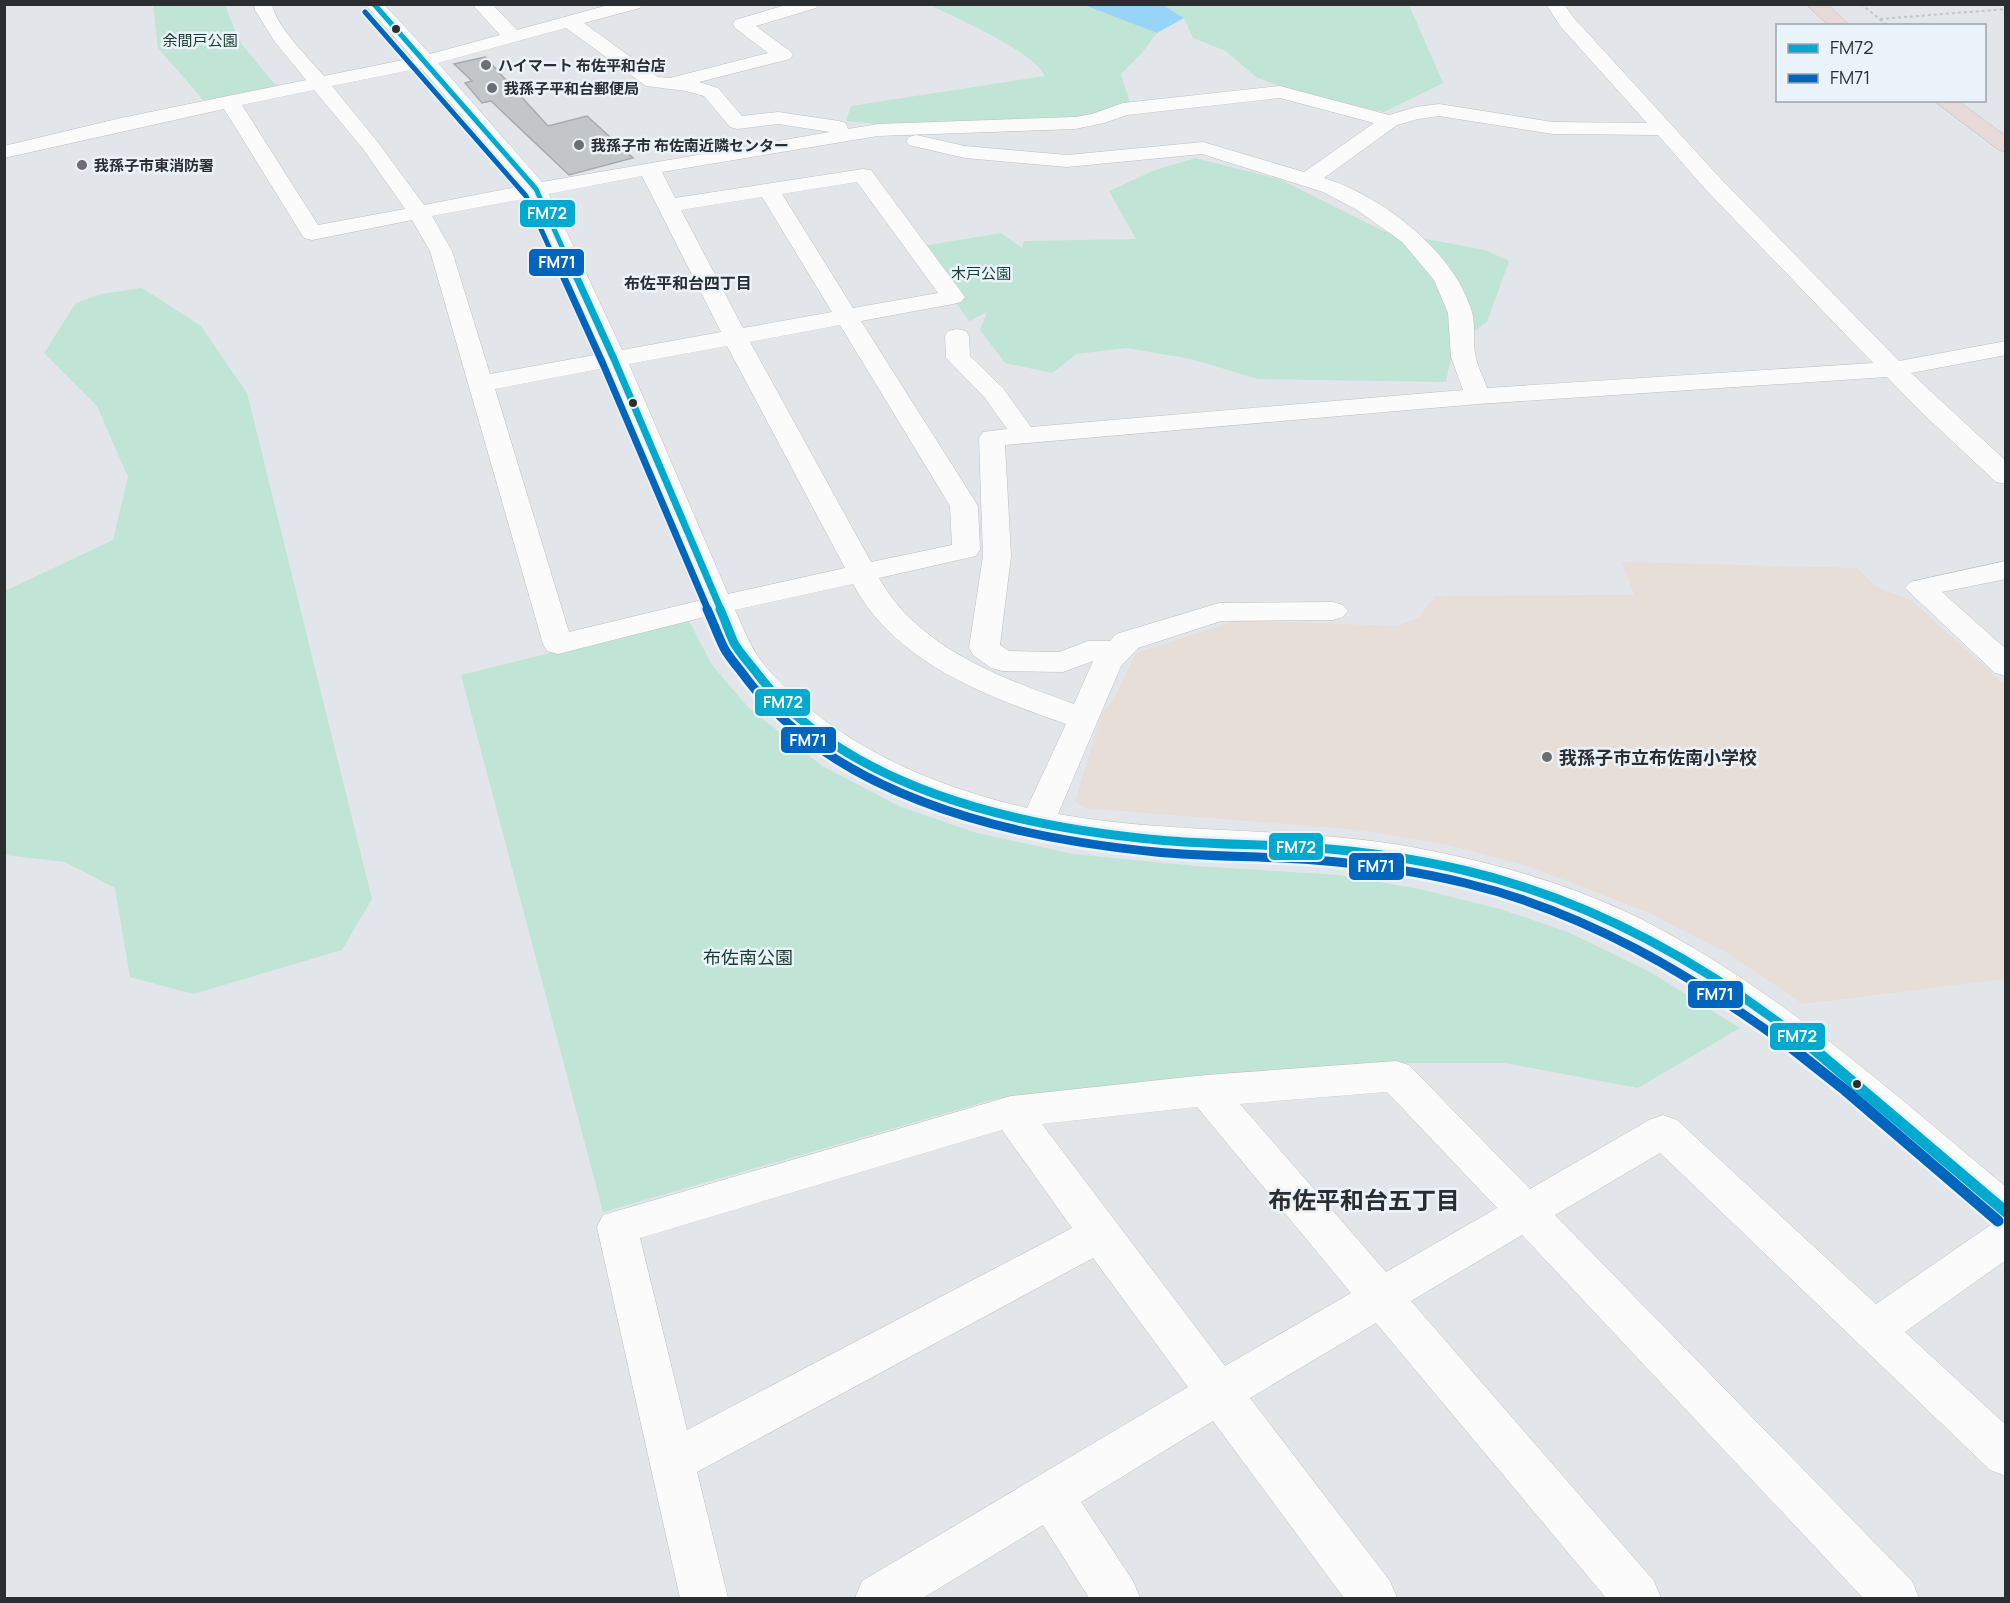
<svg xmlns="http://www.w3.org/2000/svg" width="2010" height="1603" font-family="Manrope,'Noto Sans JP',sans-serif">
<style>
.education{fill:#e6ded7}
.green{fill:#c0e4d5}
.water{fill:#98d4f8}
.building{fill:#c3c6c9;stroke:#a7aaac;stroke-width:1.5}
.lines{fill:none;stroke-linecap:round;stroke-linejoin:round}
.minor-casing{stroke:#bcbec1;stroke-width:1}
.highway-casing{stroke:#c2c4c7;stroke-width:1}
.path{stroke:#c3c5c6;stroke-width:2;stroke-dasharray:3 3;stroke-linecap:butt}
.minor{fill:#fbfbfc;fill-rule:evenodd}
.highway{fill:#e6d9d8;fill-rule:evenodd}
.bus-1-far3-casing{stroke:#ebf3fa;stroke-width:8}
.bus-1-far2-casing{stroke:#ebf3fa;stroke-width:10}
.bus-1-far1-casing{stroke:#ebf3fa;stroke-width:14}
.bus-1-casing{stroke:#ebf3fa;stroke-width:16}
.bus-2-far3-casing{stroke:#ebf3fa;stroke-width:8}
.bus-2-far2-casing{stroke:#ebf3fa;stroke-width:10}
.bus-2-far1-casing{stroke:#ebf3fa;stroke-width:14}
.bus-2-casing{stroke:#ebf3fa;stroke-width:16}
.bus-1-far3{stroke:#00a9ce;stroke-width:5}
.bus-1-far2{stroke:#00a9ce;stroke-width:7}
.bus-1-far1{stroke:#00a9ce;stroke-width:9}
.bus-1{stroke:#00a9ce;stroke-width:11}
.bus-2-far3{stroke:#0065bd;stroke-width:5}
.bus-2-far2{stroke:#0065bd;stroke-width:7}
.bus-2-far1{stroke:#0065bd;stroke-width:9}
.bus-2{stroke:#0065bd;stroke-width:11}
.bus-dot{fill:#2b2e31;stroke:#ebf3fa;stroke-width:2}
.poi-dot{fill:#6b6e72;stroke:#ebf3fa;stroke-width:2}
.labels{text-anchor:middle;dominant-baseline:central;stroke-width:5;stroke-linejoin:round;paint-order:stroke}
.far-park-label{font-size:15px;fill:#153d2c;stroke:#ebf3fa}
.far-poi-label{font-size:15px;font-weight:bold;fill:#2b2e31;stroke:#ebf3fa;text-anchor:start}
.far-neighbourhood-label{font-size:16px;font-weight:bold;fill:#2b2e31;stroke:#ebf3fa}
.poi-label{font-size:18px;font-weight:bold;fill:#2b2e31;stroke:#ebf3fa;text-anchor:start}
.park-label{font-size:18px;fill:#153d2c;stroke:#ebf3fa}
.near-neighbourhood-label{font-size:24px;font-weight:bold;fill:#2b2e31;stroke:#ebf3fa}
.line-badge{stroke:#ebf3fa;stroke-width:2}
.badge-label{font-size:16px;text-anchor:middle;font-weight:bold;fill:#fff}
</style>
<rect width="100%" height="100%" fill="#e2e6ea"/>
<polygon class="education" points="1622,562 1857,568 1876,587 1911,600 2005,685 2005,979 1803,1004 1727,953 1647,912 1531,867 1448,845 1361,830 1084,808 1075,801 1102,713 1113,701 1136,653 1239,620 1396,626 1418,618 1435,596 1634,595"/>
<g class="green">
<polygon points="153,4 225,5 239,41 278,88 205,102 158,48"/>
<path d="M930,5H1084L1157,33L1141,54L1121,74L1130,103L1077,126L975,133L846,121L851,106L1045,76C1035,52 956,18 930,5Z"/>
<polygon points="1163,5 1409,5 1443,83 1384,112 1300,94 1256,77 1226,51 1193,38 1184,18"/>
<polygon points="1195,158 1279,179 1383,231 1485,250 1509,261 1487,322 1453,347 1446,382 1258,379 1191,359 1126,348 1077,354 1052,373 1005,363 980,330 987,312 969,321 916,247 1001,233 1022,248 1024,241 1136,239 1109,191 1155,170"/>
<polygon points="142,288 201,326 247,393 372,899 342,950 193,994 130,977 115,888 65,862 5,855 5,591 113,540 128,477 97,406 44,353 76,303 101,294"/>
<polygon points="688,619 712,665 748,707 822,766 901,807 977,833 1073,854 1196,866 1340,875 1424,890 1500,909 1568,932 1652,973 1740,1028 1638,1088 1505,1063 1378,1063 1188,1078 995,1099 603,1212 461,675"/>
</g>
<polygon class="water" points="1084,5 1163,5 1184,18 1157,33"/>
<polygon class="building" points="485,57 548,126 587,116 633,158 569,175 491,101 482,103 465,83 472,81 454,64"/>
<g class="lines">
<defs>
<g id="minor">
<path d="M254,4H272C276,27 309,58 324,76L413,58L365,4H384L430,54L500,35L472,4H492L517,30L612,4H643L640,8L584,23L658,77L670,78L768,53L735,28L733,24L735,20L789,4H819L816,8L756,26L790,51L793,55L790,59L699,82L718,88L742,116L778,112L839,121L846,123L848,129L878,124L1075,117L1092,114L1123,103L1280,86L1389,115L1416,107L1439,104L1553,122L1647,123L1560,26L1546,4H1564L1574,18L1721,179L1899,361L2006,341V355L1911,373L2006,461V484L1996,482L1921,412L1887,377L1478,404L1005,445L1011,556L1000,645L1009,651L1059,652L1088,641H1110L1116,634L1219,603L1333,602L1343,605L1348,611L1343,617L1333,620L1221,621L1138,648L1121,666L1058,814C1169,834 1282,827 1394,844C1477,858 1565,881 1641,919C1776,988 1890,1090 2006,1187V1260L1905,1332L2006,1425V1476L1990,1470L1660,1153L1555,1215L1912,1581L1919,1598H1863L1522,1235L1411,1301L1654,1581L1661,1598H1606L1376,1323L1250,1398L1390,1581L1397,1598H1344L1213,1421L1081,1502L1133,1581L1140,1598H1089L1043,1525L923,1598H855L862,1581L1188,1387L1093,1258L697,1472L728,1598H680L597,1227L603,1215L1011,1096L1206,1075L1396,1061L1409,1065L1530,1189L1649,1120L1663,1115L1677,1120L1876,1304L1992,1224C1856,1107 1723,977 1554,910C1494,887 1429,873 1366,865C1288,855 1208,858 1129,849C973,830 775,776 708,616L558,654L547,651L543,644L430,251L412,220L312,240L304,238L224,109L4,158V146L121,118L306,80L275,42L255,10ZM566,28L646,86L686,91L704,96L730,127L737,129L778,124L830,132L542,182L438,63ZM421,68L522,186L424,205L377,141L332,86ZM314,90L363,149L405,209L318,225L242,105ZM1280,98L1374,123L1304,172L1203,142L1067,155L965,146L916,135L909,137L906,141L909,145L965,158L1067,167L1202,154L1323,192L1357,210L1402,242L1434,280L1448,313L1451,357L1463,390L1031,427L1003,388L970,356L969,336L966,331L957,329L948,331L945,336L946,358L985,398L1007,429L983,432L979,438L983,556L969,648L973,655L991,668L1002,671L1063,672L1093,661L1074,704C1003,679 918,648 879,578L976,556L980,550L978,506L861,321L953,304L961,302L965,297L871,170L863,169L675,198L662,172L878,136L1075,129L1104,123L1127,115ZM1439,116L1553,134L1658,135L1705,189L1873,363L1487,388C1484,378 1478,368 1476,358C1472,343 1476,327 1472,312C1454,251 1382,196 1324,178L1397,125L1418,119ZM642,176L721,332L622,350L549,194ZM857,182L938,293L853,308L782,194ZM762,197L832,312L743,328L681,210ZM529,198L600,354L490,374L452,251L432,216ZM840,325L950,506L952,545L871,562L750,342ZM727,346L845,568L728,594L629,364ZM605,368L702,600L569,632L495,389ZM853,584C895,663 986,696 1066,724L1027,808C946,789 870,759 805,705C788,690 770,674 757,655C748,641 742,625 735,610ZM1387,1092L1497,1208L1386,1272L1240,1104ZM1197,1107L1351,1293L1225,1366L1042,1124ZM1002,1130L1072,1228L687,1430L640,1238Z"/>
<polygon points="2006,561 2006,579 1942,592 2006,649 2006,676 1995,673 1905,588 1910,582"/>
</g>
<g id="highway">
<polygon points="1806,4 1827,4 1851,26 1830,26"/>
<polygon points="1933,100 1957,100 2006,136 2006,152 1999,150"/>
</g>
</defs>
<use href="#minor" class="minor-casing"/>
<use href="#highway" class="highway-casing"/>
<g class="path">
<polyline points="1861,4 1888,26"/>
<polyline points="1880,19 2006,9"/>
</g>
<use href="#minor" class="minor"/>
<use href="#highway" class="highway"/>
<defs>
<polyline id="bus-1-far3" points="374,4 536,189 572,269"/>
<polyline id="bus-1-far2" points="572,267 614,359 721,610"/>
<path id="bus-1-far1" d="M720,609C725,620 729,632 734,643C740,653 749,663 756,672C845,790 1020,827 1159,840C1212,845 1265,844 1318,848C1367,852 1416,859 1463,870C1592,900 1708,965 1810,1047"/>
<polyline id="bus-1" points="1809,1045 2006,1212"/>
<polyline id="bus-2-far3" points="365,12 526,196 559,269"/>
<polyline id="bus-2-far2" points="559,267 603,364 708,610"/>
<path id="bus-2-far1" d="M707,609C713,622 718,636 724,648C730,659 739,668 746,678C837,799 1013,838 1156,852C1208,857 1262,856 1314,860C1365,864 1416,871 1465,883C1586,912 1690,974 1790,1047"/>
<polyline id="bus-2" points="1788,1045 1845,1090 1998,1221"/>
</defs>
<use href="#bus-1-far3" class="bus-1-far3-casing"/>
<use href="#bus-1-far2" class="bus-1-far2-casing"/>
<use href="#bus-1-far1" class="bus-1-far1-casing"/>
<use href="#bus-1" class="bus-1-casing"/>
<use href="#bus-2-far3" class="bus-2-far3-casing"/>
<use href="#bus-2-far2" class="bus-2-far2-casing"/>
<use href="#bus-2-far1" class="bus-2-far1-casing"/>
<use href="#bus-2" class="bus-2-casing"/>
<use href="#bus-1-far3" class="bus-1-far3"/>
<use href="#bus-1-far2" class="bus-1-far2"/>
<use href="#bus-1-far1" class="bus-1-far1"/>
<use href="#bus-1" class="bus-1"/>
<use href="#bus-2-far3" class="bus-2-far3"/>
<use href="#bus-2-far2" class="bus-2-far2"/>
<use href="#bus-2-far1" class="bus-2-far1"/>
<use href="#bus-2" class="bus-2"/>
</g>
<g class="bus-dot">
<circle cx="396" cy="29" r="5"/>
<circle cx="633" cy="403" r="5"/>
<circle cx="1857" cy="1084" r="5"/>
</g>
<g class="poi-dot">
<circle cx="486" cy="65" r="6"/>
<circle cx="492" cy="88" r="6"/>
<circle cx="579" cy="145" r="6"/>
<circle cx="82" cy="165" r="6"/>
<circle cx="1547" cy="757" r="6"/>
</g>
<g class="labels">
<g class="far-park-label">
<text x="200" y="40">余間戸公園</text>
<text x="981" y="273">木戸公園</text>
</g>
<g class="far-poi-label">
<text x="498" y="65">ハイマート 布佐平和台店</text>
<text x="504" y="88">我孫子平和台郵便局</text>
<text x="591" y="145">我孫子市 布佐南近隣センター</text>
<text x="94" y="165">我孫子市東消防署</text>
</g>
<g class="far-neighbourhood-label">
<text x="688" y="283">布佐平和台四丁目</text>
</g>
<g class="poi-label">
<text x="1559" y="757">我孫子市立布佐南小学校</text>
</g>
<g class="park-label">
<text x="748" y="957">布佐南公園</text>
</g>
<g class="near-neighbourhood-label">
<text x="1364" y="1199">布佐平和台五丁目</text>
</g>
</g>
<g class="line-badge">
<rect x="519" y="199" width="57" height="29" rx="6" fill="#00a9ce"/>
<rect x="528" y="248" width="57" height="29" rx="6" fill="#0065bd"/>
<rect x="754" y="688" width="57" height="29" rx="6" fill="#00a9ce"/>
<rect x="780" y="726" width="57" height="28" rx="6" fill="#0065bd"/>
<rect x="1268" y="832" width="56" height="29" rx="6" fill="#00a9ce"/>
<rect x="1348" y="852" width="57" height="29" rx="6" fill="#0065bd"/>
<rect x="1687" y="980" width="57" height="29" rx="6" fill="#0065bd"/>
<rect x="1769" y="1022" width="57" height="29" rx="6" fill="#00a9ce"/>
</g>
<g class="badge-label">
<text x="547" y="219">FM72</text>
<text x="557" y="268">FM71</text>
<text x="783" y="708">FM72</text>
<text x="808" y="746">FM71</text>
<text x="1296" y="853">FM72</text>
<text x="1376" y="872">FM71</text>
<text x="1715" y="1000">FM71</text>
<text x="1797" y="1042">FM72</text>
</g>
<rect width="2010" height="1603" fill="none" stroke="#2b2e31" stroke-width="12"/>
<rect x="1776" y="24" width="210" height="78" fill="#ebf3fa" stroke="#9ea4aa" stroke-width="1.5"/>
<rect x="1788" y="44" width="30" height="9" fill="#00a9ce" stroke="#9ea4aa" stroke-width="1.5"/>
<text x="1830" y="54" font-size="18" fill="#2b2e31">FM72</text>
<rect x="1788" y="74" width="30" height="9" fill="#0065bd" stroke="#9ea4aa" stroke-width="1.5"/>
<text x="1830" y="84" font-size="18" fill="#2b2e31">FM71</text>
</svg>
